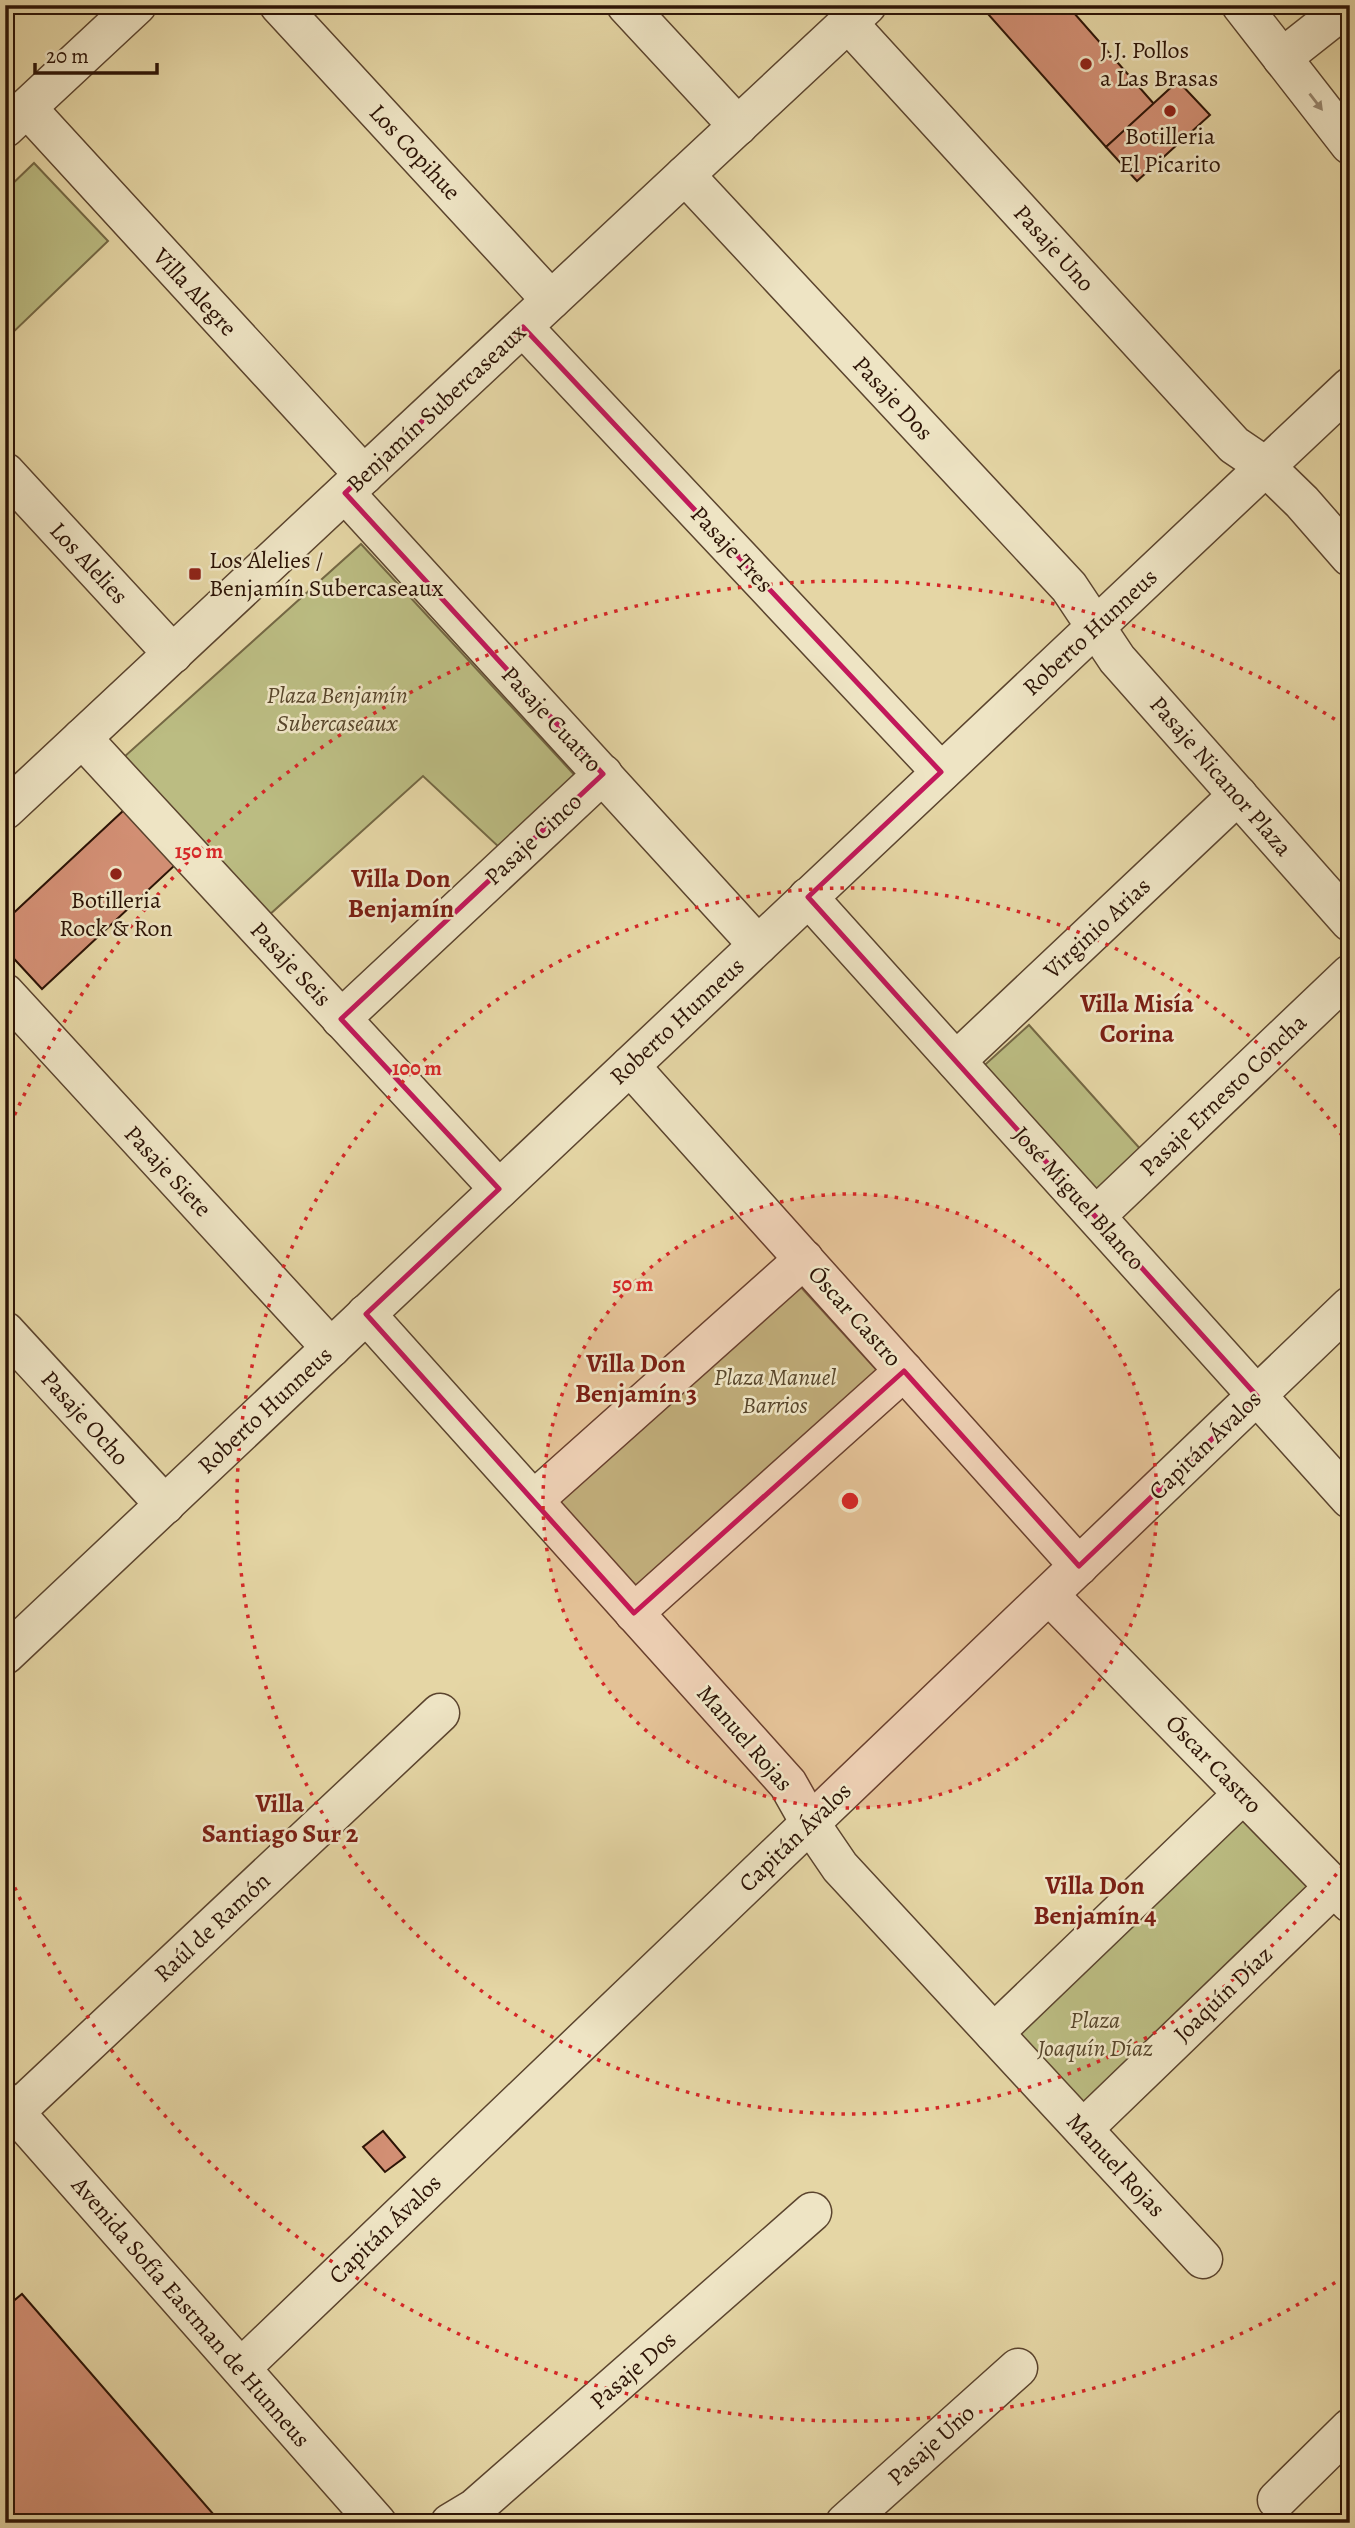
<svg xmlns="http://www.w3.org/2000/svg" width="1355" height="2528" font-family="Alegreya,serif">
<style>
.green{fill:#bbbc82;stroke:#746844;stroke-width:2}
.building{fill:#d28f74;stroke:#2d1406;stroke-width:2}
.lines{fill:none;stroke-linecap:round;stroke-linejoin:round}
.minor-casing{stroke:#5b442e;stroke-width:41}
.minor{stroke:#eee4c4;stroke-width:38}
.oneway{fill:#97866e}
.marked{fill:none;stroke:#c2185b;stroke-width:5;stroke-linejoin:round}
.ring{fill:none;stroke:#d62828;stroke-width:3.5;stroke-dasharray:3.5 7}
.poi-dot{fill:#8f2418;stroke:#eee4c4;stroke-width:2.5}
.labels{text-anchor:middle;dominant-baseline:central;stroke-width:5;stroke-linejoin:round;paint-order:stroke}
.poi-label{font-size:24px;fill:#2d1406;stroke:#eee4c4;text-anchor:start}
.street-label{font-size:24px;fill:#2d1406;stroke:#eee4c4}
.park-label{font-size:24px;font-style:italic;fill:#58462b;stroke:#eee4c4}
.neighbourhood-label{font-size:26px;font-weight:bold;fill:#7a1f14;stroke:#eee4c4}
.centre{fill:#d62828;stroke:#eee4c4;stroke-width:3.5}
.ring-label{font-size:21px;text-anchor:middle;font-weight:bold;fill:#d62828;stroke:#eee4c4;stroke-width:5;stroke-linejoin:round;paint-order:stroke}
</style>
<rect width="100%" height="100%" fill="#e5d6a5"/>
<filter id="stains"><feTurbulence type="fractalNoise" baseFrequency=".00286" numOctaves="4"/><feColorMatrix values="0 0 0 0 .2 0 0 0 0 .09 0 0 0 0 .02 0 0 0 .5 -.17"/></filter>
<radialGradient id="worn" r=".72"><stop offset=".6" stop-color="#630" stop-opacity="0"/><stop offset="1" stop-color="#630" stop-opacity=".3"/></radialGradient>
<g class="green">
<polygon points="34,163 108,241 5,340 5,191"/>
<polygon points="361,544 580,781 501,849 423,776 268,916 124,757"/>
<polygon points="1029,1025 1143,1152 1091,1199 977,1072"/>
<polygon points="799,1285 883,1377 642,1595 558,1503"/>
<polygon points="1244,1811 1319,1887 1091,2112 1019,2033"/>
</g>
<g class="building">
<polygon points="980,5 1067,5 1154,104 1106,147"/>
<polygon points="1178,81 1210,115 1137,181 1106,147"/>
<polygon points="124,810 175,865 42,989 5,949 5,921"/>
<polygon points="383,2131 405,2157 385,2172 363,2147"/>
<polygon points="22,2294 221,2523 5,2523 5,2308"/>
</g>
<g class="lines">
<defs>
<g id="minor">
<polyline points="279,5 551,300"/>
<polyline points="626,5 738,126"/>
<polyline points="1241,5 1350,145"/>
<polyline points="848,23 1234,445 1265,466 1302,502 1350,557"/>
<polyline points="1282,58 1349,5"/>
<polyline points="27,108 364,475"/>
<polyline points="5,128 137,5"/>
<polyline points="685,175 1069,587 1117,659 1350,922"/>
<polyline points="523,327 941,772"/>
<polyline points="5,472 173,654"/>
<polyline points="345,493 758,945"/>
<polyline points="82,738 499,1189"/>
<polyline points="5,810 867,5"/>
<polyline points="808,897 1350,1499"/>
<polyline points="5,993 331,1348"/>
<polyline points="341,1019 603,774"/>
<polyline points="956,1061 1238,795"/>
<polyline points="630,1066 1079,1566"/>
<polyline points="1096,1216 1350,974"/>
<polyline points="366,1314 788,1784 810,1823 840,1867 1203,2259"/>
<polyline points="5,1331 165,1505"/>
<polyline points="534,1500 804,1259"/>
<polyline points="1049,1595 1350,1903"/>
<polyline points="634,1613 904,1371"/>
<polyline points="5,1655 1350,387"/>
<polyline points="994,2033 1243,1794"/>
<polyline points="5,2101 377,2523"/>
<polyline points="15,2112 440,1713"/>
<polyline points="1083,2129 1334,1887"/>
<polyline points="241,2368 1350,1306"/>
<polyline points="1277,2500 1350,2428"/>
<polyline points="450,2523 475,2508 812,2212"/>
<polyline points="845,2523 1018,2368"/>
</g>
</defs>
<use href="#minor" class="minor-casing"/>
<use href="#minor" class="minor"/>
</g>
<defs><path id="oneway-solid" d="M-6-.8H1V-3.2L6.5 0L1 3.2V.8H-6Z" transform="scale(1.75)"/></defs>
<use class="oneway" href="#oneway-solid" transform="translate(1316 102) rotate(52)"/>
<path class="marked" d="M523,327L941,772L808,897L1257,1396L1079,1566L904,1371L634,1613L366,1314L499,1189L341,1019L603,774L345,493Z"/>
<circle cx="850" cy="1501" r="307" fill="#d62828" fill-opacity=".12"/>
<g class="ring">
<circle cx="850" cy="1501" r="307"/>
<path d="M1349 1857A613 613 0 1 1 1349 1145"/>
<path d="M1344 2277A920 920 0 0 1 6 1868M6 1134A920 920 0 0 1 1344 725"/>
</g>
<g class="poi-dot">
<circle cx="1086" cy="64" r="7"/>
<circle cx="1170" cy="111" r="7"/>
<rect x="188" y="567" width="14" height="14" rx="3.5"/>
<circle cx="116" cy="874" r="7"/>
</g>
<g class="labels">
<g class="poi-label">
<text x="1100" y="50">J.J. Pollos<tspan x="1100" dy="28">a Las Brasas</tspan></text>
<text x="1170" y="136" text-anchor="middle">Botilleria<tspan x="1170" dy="28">El Picarito</tspan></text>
<text x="209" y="560">Los Alelies /<tspan x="209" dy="28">Benjamín Subercaseaux</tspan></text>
<text x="116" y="900" text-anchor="middle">Botilleria<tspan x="116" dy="28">Rock &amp; Ron</tspan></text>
</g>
<g class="street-label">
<text transform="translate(415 152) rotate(47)">Los Copihue</text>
<text transform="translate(1054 248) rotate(48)">Pasaje Uno</text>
<text transform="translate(195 292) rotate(47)">Villa Alegre</text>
<text transform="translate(893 398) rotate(47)">Pasaje Dos</text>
<text transform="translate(436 408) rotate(-43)">Benjamín Subercaseaux</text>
<text transform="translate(732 549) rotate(47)">Pasaje Tres</text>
<text transform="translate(89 563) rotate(47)">Los Alelies</text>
<text transform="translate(1090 632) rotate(-43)">Roberto Hunneus</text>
<text transform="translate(552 719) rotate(47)">Pasaje Cuatro</text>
<text transform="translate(1221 776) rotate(49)">Pasaje Nicanor Plaza</text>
<text transform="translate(533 839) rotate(-43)">Pasaje Cinco</text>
<text transform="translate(1097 928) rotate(-43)">Virginio Arias</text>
<text transform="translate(291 964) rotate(47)">Pasaje Seis</text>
<text transform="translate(677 1021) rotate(-43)">Roberto Hunneus</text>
<text transform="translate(1223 1095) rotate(-44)">Pasaje Ernesto Concha</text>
<text transform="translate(168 1171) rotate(47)">Pasaje Siete</text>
<text transform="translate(1079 1198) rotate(48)">José Miguel Blanco</text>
<text transform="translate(855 1316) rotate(48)">Óscar Castro</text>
<text transform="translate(265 1410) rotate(-43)">Roberto Hunneus</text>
<text transform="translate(85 1418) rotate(48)">Pasaje Ocho</text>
<text transform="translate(1205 1445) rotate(-44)">Capitán Ávalos</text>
<text transform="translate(745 1738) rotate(49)">Manuel Rojas</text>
<text transform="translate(1214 1764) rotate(46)">Óscar Castro</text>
<text transform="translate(795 1837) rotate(-44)">Capitán Ávalos</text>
<text transform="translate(212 1927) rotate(-43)">Raúl de Ramón</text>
<text transform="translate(1223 1994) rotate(-44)">Joaquín Díaz</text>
<text transform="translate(1116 2165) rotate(47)">Manuel Rojas</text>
<text transform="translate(385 2229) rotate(-44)">Capitán Ávalos</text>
<text transform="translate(191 2312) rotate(49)">Avenida Sofía Eastman de Hunneus</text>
<text transform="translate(633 2370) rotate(-41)">Pasaje Dos</text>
<text transform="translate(931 2445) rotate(-42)">Pasaje Uno</text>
</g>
<g class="park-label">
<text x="337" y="695">Plaza Benjamín<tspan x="337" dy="28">Subercaseaux</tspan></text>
<text x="775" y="1377">Plaza Manuel<tspan x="775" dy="28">Barrios</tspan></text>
<text x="1095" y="2020">Plaza<tspan x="1095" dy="28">Joaquín Díaz</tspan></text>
</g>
<g class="neighbourhood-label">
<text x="401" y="878">Villa Don<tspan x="401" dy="30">Benjamín</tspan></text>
<text x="1137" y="1003">Villa Misía<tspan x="1137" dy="30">Corina</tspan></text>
<text x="636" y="1363">Villa Don<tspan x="636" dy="30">Benjamín 3</tspan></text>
<text x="280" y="1803">Villa<tspan x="280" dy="30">Santiago Sur 2</tspan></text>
<text x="1095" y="1885">Villa Don<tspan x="1095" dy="30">Benjamín 4</tspan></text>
</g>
</g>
<circle cx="850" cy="1501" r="10" class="centre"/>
<g class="ring-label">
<text x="199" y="858">150 m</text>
<text x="417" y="1075">100 m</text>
<text x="633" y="1291">50 m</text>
</g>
<rect width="1355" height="2528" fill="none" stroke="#e5d6a5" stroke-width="28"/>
<rect x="7" y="7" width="1341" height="2514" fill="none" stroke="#2d1406" stroke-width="3.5"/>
<rect x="14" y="14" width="1327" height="2500" fill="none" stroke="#2d1406" stroke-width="2"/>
<path d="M35 63v10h122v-10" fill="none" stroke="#2d1406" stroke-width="3.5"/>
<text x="46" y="63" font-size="21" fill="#2d1406" stroke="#eee4c4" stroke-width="5" paint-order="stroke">20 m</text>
<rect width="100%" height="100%" filter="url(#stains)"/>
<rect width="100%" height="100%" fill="url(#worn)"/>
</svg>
